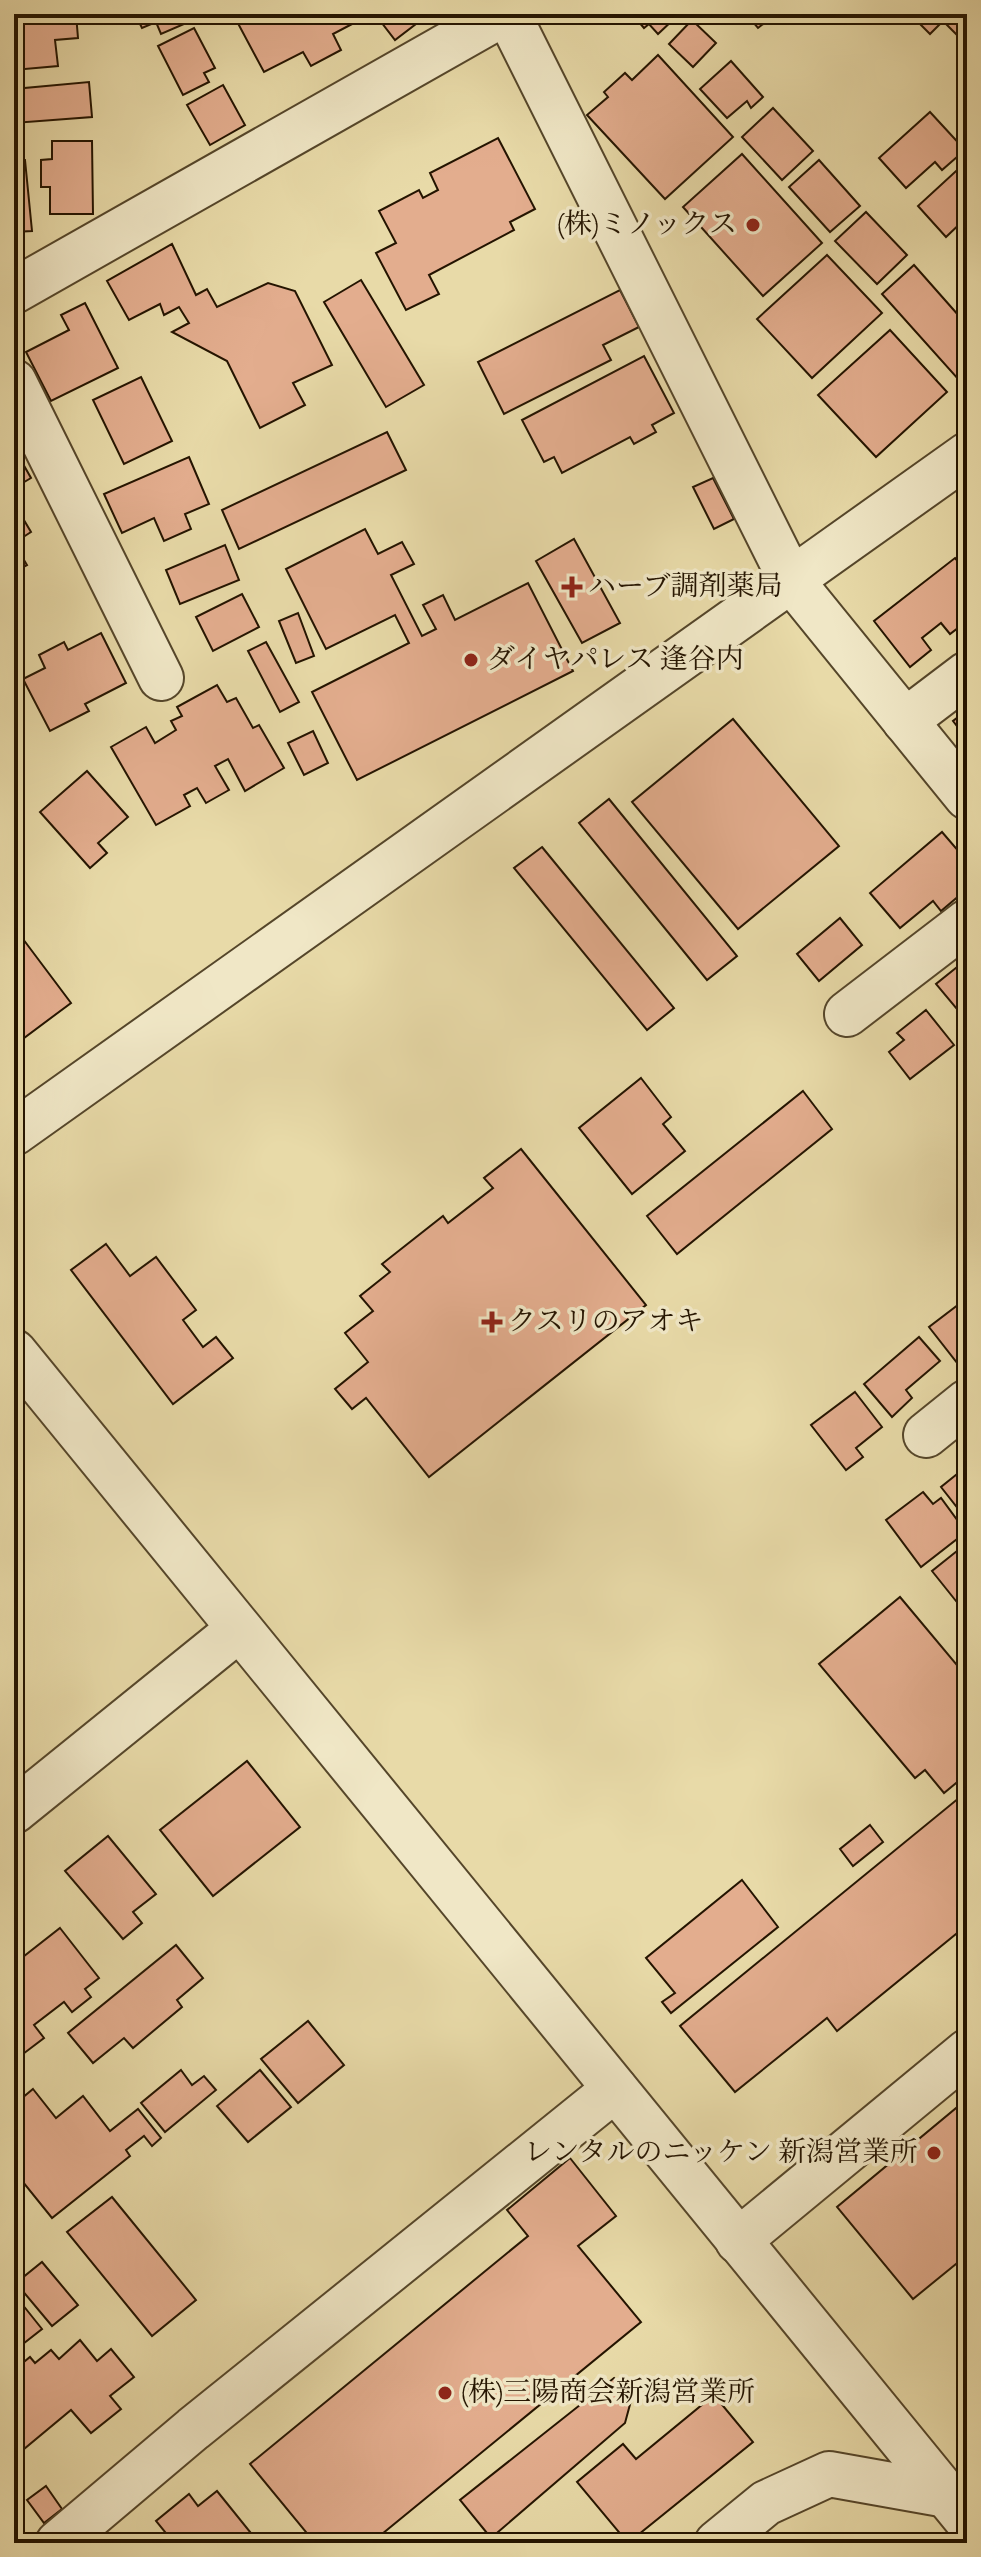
<svg xmlns="http://www.w3.org/2000/svg" width="981" height="2557" font-family="'IM FELL English','Noto Serif JP',serif">
<style>
.building{fill:#e3ad8e;stroke:#241400;stroke-width:2}
.lines{fill:none;stroke-linecap:round;stroke-linejoin:round}
.minor-casing{stroke:#55462a;stroke-width:48}
.minor{stroke:#f0e7c6;stroke-width:44}
.poi-dot{fill:#8f2418;stroke:#f0e7c6;stroke-width:3}
.labels{text-anchor:middle;dominant-baseline:central;stroke-width:7;stroke-linejoin:round;paint-order:stroke}
.poi-label{font-size:28px;fill:#241400;stroke:#f0e7c6;text-anchor:start}
</style>
<rect width="100%" height="100%" fill="#e8daa8"/>
<filter id="stains"><feTurbulence type="fractalNoise" baseFrequency=".0025" numOctaves="4"/><feColorMatrix values="0 0 0 0 .2 0 0 0 0 .09 0 0 0 0 .02 0 0 0 .5 -.17"/></filter>
<radialGradient id="worn" r=".72"><stop offset=".6" stop-color="#630" stop-opacity="0"/><stop offset="1" stop-color="#630" stop-opacity=".3"/></radialGradient>
<g class="building">
<polygon points="14,14 76,14 78,38 55,40 58,66 14,70"/>
<polygon points="135,14 179,14 184,24 161,34 156,22 142,28"/>
<polygon points="233,14 349,14 354,23 333,34 341,50 311,66 303,52 264,72"/>
<polygon points="375,14 429,14 395,40"/>
<polygon points="632,14 674,14 676,17 658,34 649,24 644,28"/>
<polygon points="746,14 776,14 758,28"/>
<polygon points="910,14 967,14 967,45 943,21 930,34"/>
<polygon points="692,20 716,43 693,67 669,44"/>
<polygon points="194,28 215,68 204,73 209,82 183,95 158,46"/>
<polygon points="658,55 733,137 665,199 587,115 608,97 604,92 625,73 632,80"/>
<polygon points="731,61 763,97 751,108 747,101 727,118 700,89"/>
<polygon points="89,82 92,117 14,123 14,89"/>
<polygon points="223,85 245,125 210,145 187,105"/>
<polygon points="773,108 813,151 782,180 742,137"/>
<polygon points="930,112 965,150 942,170 935,162 906,188 879,158"/>
<polygon points="498,138 535,209 510,222 514,230 429,275 439,294 406,310 376,253 396,243 379,211 419,190 423,198 438,190 430,173"/>
<polygon points="52,141 92,141 93,214 50,214 50,187 41,187 41,160 52,159"/>
<polygon points="742,154 822,243 763,296 683,207"/>
<polygon points="25,160 32,231 14,232 14,161"/>
<polygon points="819,160 860,206 830,232 789,187"/>
<polygon points="967,161 967,217 946,237 918,206"/>
<polygon points="866,212 907,255 877,284 835,241"/>
<polygon points="172,244 196,295 207,289 217,307 268,283 295,291 332,365 293,383 305,405 260,428 227,361 172,332 189,323 179,307 164,315 160,304 129,320 107,281"/>
<polygon points="827,255 882,313 812,378 757,319"/>
<polygon points="914,265 967,325 967,389 882,294"/>
<polygon points="361,280 424,385 386,407 324,302"/>
<polygon points="620,290 639,327 603,345 611,360 504,414 478,362"/>
<polygon points="85,303 118,368 51,401 26,352 69,330 61,315"/>
<polygon points="890,330 947,392 876,457 818,395"/>
<polygon points="644,356 674,413 652,425 656,432 634,444 630,437 562,473 554,457 544,462 522,420"/>
<polygon points="141,377 172,441 124,464 93,400"/>
<polygon points="387,432 406,470 239,549 222,510"/>
<polygon points="14,448 31,478 14,488"/>
<polygon points="189,457 209,504 185,514 191,529 164,541 154,518 122,533 104,494"/>
<polygon points="713,478 734,519 714,529 693,487"/>
<polygon points="15,505 31,532 14,543 27,565 14,572 14,506"/>
<polygon points="365,529 378,554 402,542 414,564 391,575 422,636 436,629 423,605 443,595 455,620 528,583 573,671 357,780 312,692 409,643 395,615 326,649 286,569"/>
<polygon points="574,539 620,623 582,643 536,561"/>
<polygon points="225,545 239,580 180,604 166,570"/>
<polygon points="955,558 967,572 964,607 967,621 950,634 941,623 922,638 931,650 910,667 874,621"/>
<polygon points="242,594 259,627 213,651 196,617"/>
<polygon points="298,613 314,656 296,663 279,621"/>
<polygon points="101,633 126,683 85,704 89,711 50,731 23,679 45,668 39,655 64,642 68,650"/>
<polygon points="266,642 299,702 280,712 248,651"/>
<polygon points="217,685 227,702 236,698 253,728 259,725 284,768 245,791 228,759 215,766 229,790 206,803 197,788 184,795 190,806 156,825 111,747 146,727 155,743 176,730 171,721 182,716 177,707"/>
<polygon points="967,710 967,739 953,721"/>
<polygon points="733,719 839,846 738,929 632,802"/>
<polygon points="313,731 328,763 304,775 288,743"/>
<polygon points="87,771 128,817 98,843 107,853 90,868 40,812"/>
<polygon points="609,799 737,956 707,980 579,823"/>
<polygon points="942,832 967,861 967,889 941,911 933,901 900,928 870,893"/>
<polygon points="542,847 674,1008 647,1030 514,868"/>
<polygon points="840,918 862,945 819,981 797,954"/>
<polygon points="14,927 71,1003 16,1044 14,1041"/>
<polygon points="967,959 967,1021 936,984"/>
<polygon points="926,1010 954,1045 910,1079 889,1052 904,1040 897,1033"/>
<polygon points="641,1078 671,1117 663,1124 685,1151 632,1194 579,1128"/>
<polygon points="803,1091 832,1129 677,1254 647,1216"/>
<polygon points="521,1149 646,1305 429,1477 366,1398 352,1409 335,1389 368,1362 345,1333 373,1311 360,1296 390,1272 382,1264 443,1216 448,1223 493,1188 484,1178"/>
<polygon points="106,1244 130,1276 156,1257 196,1310 183,1320 203,1347 216,1337 233,1358 173,1404 71,1270"/>
<polygon points="967,1298 967,1357 958,1364 929,1327"/>
<polygon points="919,1337 940,1361 906,1390 912,1398 892,1417 864,1384"/>
<polygon points="855,1392 882,1427 856,1448 863,1457 846,1470 811,1425"/>
<polygon points="967,1466 967,1520 941,1487"/>
<polygon points="923,1492 933,1504 941,1498 966,1532 921,1567 886,1520"/>
<polygon points="967,1543 967,1601 960,1606 932,1571"/>
<polygon points="900,1597 967,1677 967,1774 944,1793 925,1770 915,1778 819,1664"/>
<polygon points="247,1761 300,1827 213,1896 160,1830"/>
<polygon points="965,1793 967,1925 837,2031 827,2018 735,2092 680,2026"/>
<polygon points="870,1825 883,1842 853,1866 840,1849"/>
<polygon points="108,1836 156,1894 133,1912 142,1923 123,1939 65,1871"/>
<polygon points="742,1880 778,1927 671,2013 662,2002 675,1993 646,1958"/>
<polygon points="60,1928 99,1978 85,1989 91,1997 72,2012 64,2002 34,2025 44,2038 23,2054 14,2044 14,1964"/>
<polygon points="176,1945 203,1978 177,2000 182,2007 133,2048 124,2038 93,2063 68,2033"/>
<polygon points="308,2021 344,2065 298,2103 261,2059"/>
<polygon points="181,2070 192,2085 204,2076 216,2090 165,2132 141,2103"/>
<polygon points="260,2070 291,2107 248,2142 217,2106"/>
<polygon points="33,2089 56,2118 83,2096 110,2131 138,2109 161,2138 152,2146 144,2136 126,2150 130,2156 52,2218 14,2171 14,2100 16,2103"/>
<polygon points="967,2099 967,2255 913,2299 837,2207"/>
<polygon points="570,2158 616,2216 578,2246 641,2322 371,2543 315,2543 250,2464 528,2236 507,2210"/>
<polygon points="112,2197 196,2300 152,2336 67,2232"/>
<polygon points="42,2262 78,2305 52,2326 16,2283"/>
<polygon points="14,2294 42,2329 14,2351"/>
<polygon points="80,2340 97,2361 111,2349 134,2377 110,2396 121,2409 91,2433 71,2410 24,2449 14,2437 14,2393 22,2386 14,2376 14,2370 30,2357 35,2363 51,2350 59,2359"/>
<polygon points="614,2378 632,2397 625,2423 491,2538 460,2500"/>
<polygon points="714,2395 753,2442 628,2543 577,2482 623,2444 636,2459"/>
<polygon points="46,2486 62,2509 44,2523 27,2500"/>
<polygon points="217,2491 259,2543 174,2543 156,2521 189,2494 198,2506"/>
</g>
<g class="lines">
<defs>
<g id="minor">
<polyline points="508,14 791,580 967,797"/>
<polyline points="14,291 503,14"/>
<polyline points="14,382 161,678"/>
<polyline points="905,721 967,674"/>
<polyline points="847,1014 967,922"/>
<polyline points="14,1133 967,455"/>
<polyline points="14,1352 967,2520"/>
<polyline points="926,1435 967,1402"/>
<polyline points="14,1811 239,1629"/>
<polyline points="738,2241 967,2052"/>
<polyline points="58,2543 193,2429 615,2089"/>
<polyline points="717,2543 766,2503 829,2474 947,2495"/>
</g>
</defs>
<use href="#minor" class="minor-casing"/>
<use href="#minor" class="minor"/>
</g>
<g class="poi-dot">
<circle cx="753" cy="225" r="8"/>
<path d="M568 575h8v8h8v8h-8v8h-8v-8h-8v-8h8z"/>
<circle cx="471" cy="660" r="8"/>
<path d="M488 1310h8v8h8v8h-8v8h-8v-8h-8v-8h8z"/>
<circle cx="934" cy="2153" r="8"/>
<circle cx="445" cy="2393" r="8"/>
</g>
<g class="labels">
<g class="poi-label">
<text x="737" y="225" text-anchor="end">(株)ミノックス</text>
<text x="588" y="587">ハーブ調剤薬局</text>
<text x="487" y="660">ダイヤパレス 逢谷内</text>
<text x="508" y="1322">クスリのアオキ</text>
<text x="918" y="2153" text-anchor="end">レンタルのニッケン 新潟営業所</text>
<text x="461" y="2393">(株)三陽商会新潟営業所</text>
</g>
</g>
<rect width="981" height="2557" fill="none" stroke="#e8daa8" stroke-width="48"/>
<rect x="16" y="16" width="949" height="2525" fill="none" stroke="#241400" stroke-width="4"/>
<rect x="24" y="24" width="933" height="2509" fill="none" stroke="#241400" stroke-width="2"/>
<rect width="100%" height="100%" filter="url(#stains)"/>
<rect width="100%" height="100%" fill="url(#worn)"/>
</svg>
